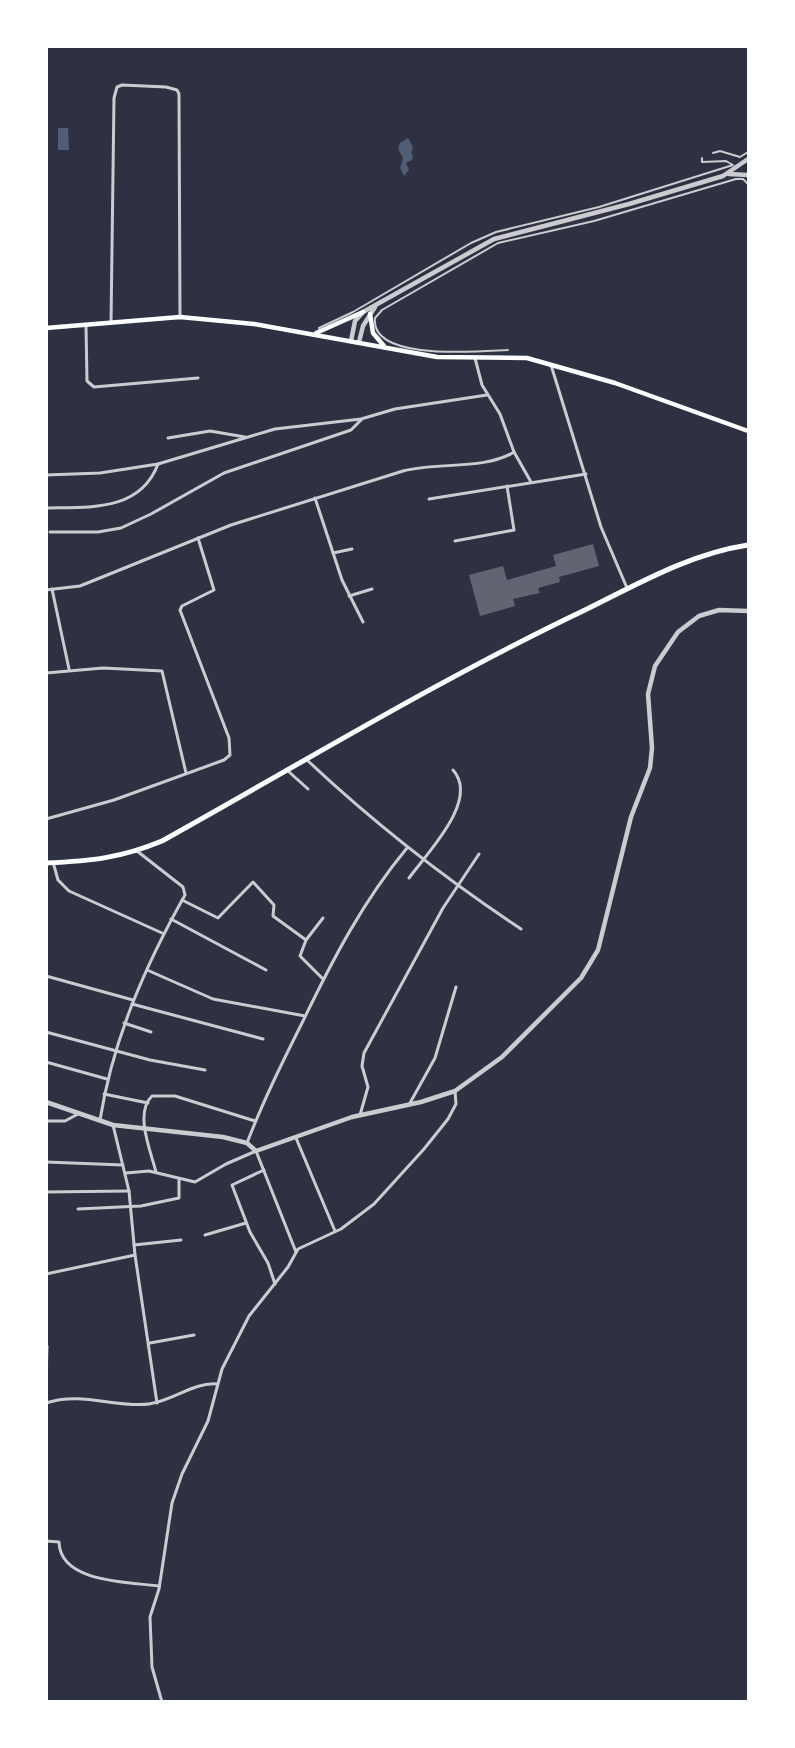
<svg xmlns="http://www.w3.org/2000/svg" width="795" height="1748" font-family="'Alegreya Sans',sans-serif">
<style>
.water{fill:#4f5d75}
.building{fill:#626471}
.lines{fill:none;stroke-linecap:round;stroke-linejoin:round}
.pedestrian{stroke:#caccd0;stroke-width:2}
.minor{stroke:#caccd0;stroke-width:3}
.tertiary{stroke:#caccd0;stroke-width:4.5}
.secondary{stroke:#fff;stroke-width:4.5}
.primary{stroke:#fff;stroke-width:5}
</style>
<rect width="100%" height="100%" fill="#2d3142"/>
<g class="water">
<polygon points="58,128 68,128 69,150 58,150"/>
<polygon points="408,138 413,147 411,153 413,156 412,160 406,163 409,170 404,176 400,168 403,158 398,149 400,143"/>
</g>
<polygon class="building" points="593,544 599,566 559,577 560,582 538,588 540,593 513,599 515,606 480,616 469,575 503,566 507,580 556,566 553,555"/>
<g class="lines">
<g class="pedestrian">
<polyline points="713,153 720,151 740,157 748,152"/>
<polyline points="319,328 353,312 471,243 496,232 599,207 733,165 726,161 702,162 702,158"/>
<path d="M508,350C481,351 370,362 375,318L382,310L498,243L594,221L736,179H743L748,184"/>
</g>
<g class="minor">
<polyline points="111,323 114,98 117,87 122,85 166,87 177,90 179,94 180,317"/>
<polyline points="86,326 87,381 94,387 198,378"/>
<polyline points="475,358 482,385 500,414 514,452 531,482"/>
<polyline points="551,365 601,527 627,588"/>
<polyline points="168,438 210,431 245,437"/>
<polyline points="46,475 100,473 158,464 275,429 361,419 395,409 487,395"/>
<polyline points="315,498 342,580 363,622"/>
<polyline points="429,499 586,474"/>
<path d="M46,508C89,507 140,512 158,464"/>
<polyline points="50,532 98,532 121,528 151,514 224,473 351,430 361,420"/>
<polyline points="455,541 514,530 507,486"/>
<polyline points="333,553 352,549"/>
<polyline points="52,589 69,669"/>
<path d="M46,590L80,586L231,525L403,471C436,462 486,470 514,452"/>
<polyline points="349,596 372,589"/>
<polyline points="46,673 103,668 162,671 186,773"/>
<path d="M307,760C374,823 444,878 521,929"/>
<polyline points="288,771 308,789"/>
<polyline points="46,819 114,800 224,760 230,755 229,738 180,610 182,606 214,590 198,538"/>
<polyline points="53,862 58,880 69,891 162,933"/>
<path d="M409,878C427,853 480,800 453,770"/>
<polyline points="182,900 218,918 253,882 274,905 273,916 306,940"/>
<polyline points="323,918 306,940 300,956 323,979"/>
<polyline points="171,919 266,970"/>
<polyline points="147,970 213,999 305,1016"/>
<polyline points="46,976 133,1000"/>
<polyline points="132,1004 263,1039"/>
<polyline points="124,1023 151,1032"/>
<polyline points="46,1032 150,1060 205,1070"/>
<polyline points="46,1062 107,1079"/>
<polyline points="104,1094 148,1103"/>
<polyline points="410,1103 435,1058 456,987"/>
<polyline points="360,1115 368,1087 362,1066 364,1053 443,908 479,854"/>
<path d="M100,1120C113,1039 145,966 185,895L183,887L137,851"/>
<polyline points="46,1121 65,1121 78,1114"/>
<polyline points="113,1125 129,1191 135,1255 157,1403"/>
<polyline points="296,1138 335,1231"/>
<path d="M247,1143C263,1101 283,1061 303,1021C333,959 363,901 407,848"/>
<polyline points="46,1162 123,1165"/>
<polyline points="264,1170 232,1185 250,1232 268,1263 275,1284"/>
<path d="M156,1172C151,1152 134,1113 152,1096H175L255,1121"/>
<polyline points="126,1173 149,1171 195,1182 226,1164 256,1151 296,1252"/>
<polyline points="46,1192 129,1191"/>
<polyline points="78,1209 141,1206 179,1198 179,1180"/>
<polyline points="205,1235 246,1223"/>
<polyline points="134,1245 181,1240"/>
<polyline points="46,1274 135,1255"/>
<polyline points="150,1343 194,1335"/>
<polyline points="46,1383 47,1346"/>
<path d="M46,1403C81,1391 115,1408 149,1404C173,1401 193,1382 217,1384"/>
<path d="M46,1541L59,1542C60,1583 129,1582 159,1586"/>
<polyline points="162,1702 152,1667 150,1617 159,1589 172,1503 182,1474 208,1421 222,1369 249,1316 288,1267 298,1249 341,1229 374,1204 424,1149 448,1119 456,1104 455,1091"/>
</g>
<g class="tertiary">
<polyline points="729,174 748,175"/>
<polyline points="351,341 355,321 363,312 494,239 629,204 723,176 748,159"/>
<polyline points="359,342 363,326 375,307"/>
<polyline points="46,1102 113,1125 223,1137 247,1143 256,1151 352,1117 421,1102 455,1091 502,1057 581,978 598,950 631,817 650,768 652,748 648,694 655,666 678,632 699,616 719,610 748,611"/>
</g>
<g class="secondary">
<polyline points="370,314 373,333 384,346"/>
<polyline points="46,328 180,317 254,324 437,357 527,358 615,383 748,431"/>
<polyline points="316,333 363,312"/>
</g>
<path class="primary" d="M46,863C91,861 121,858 162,841C302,763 440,679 585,610C638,584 689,554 748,545"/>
</g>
<rect width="795" height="1748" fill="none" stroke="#ffffff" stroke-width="96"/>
</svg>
